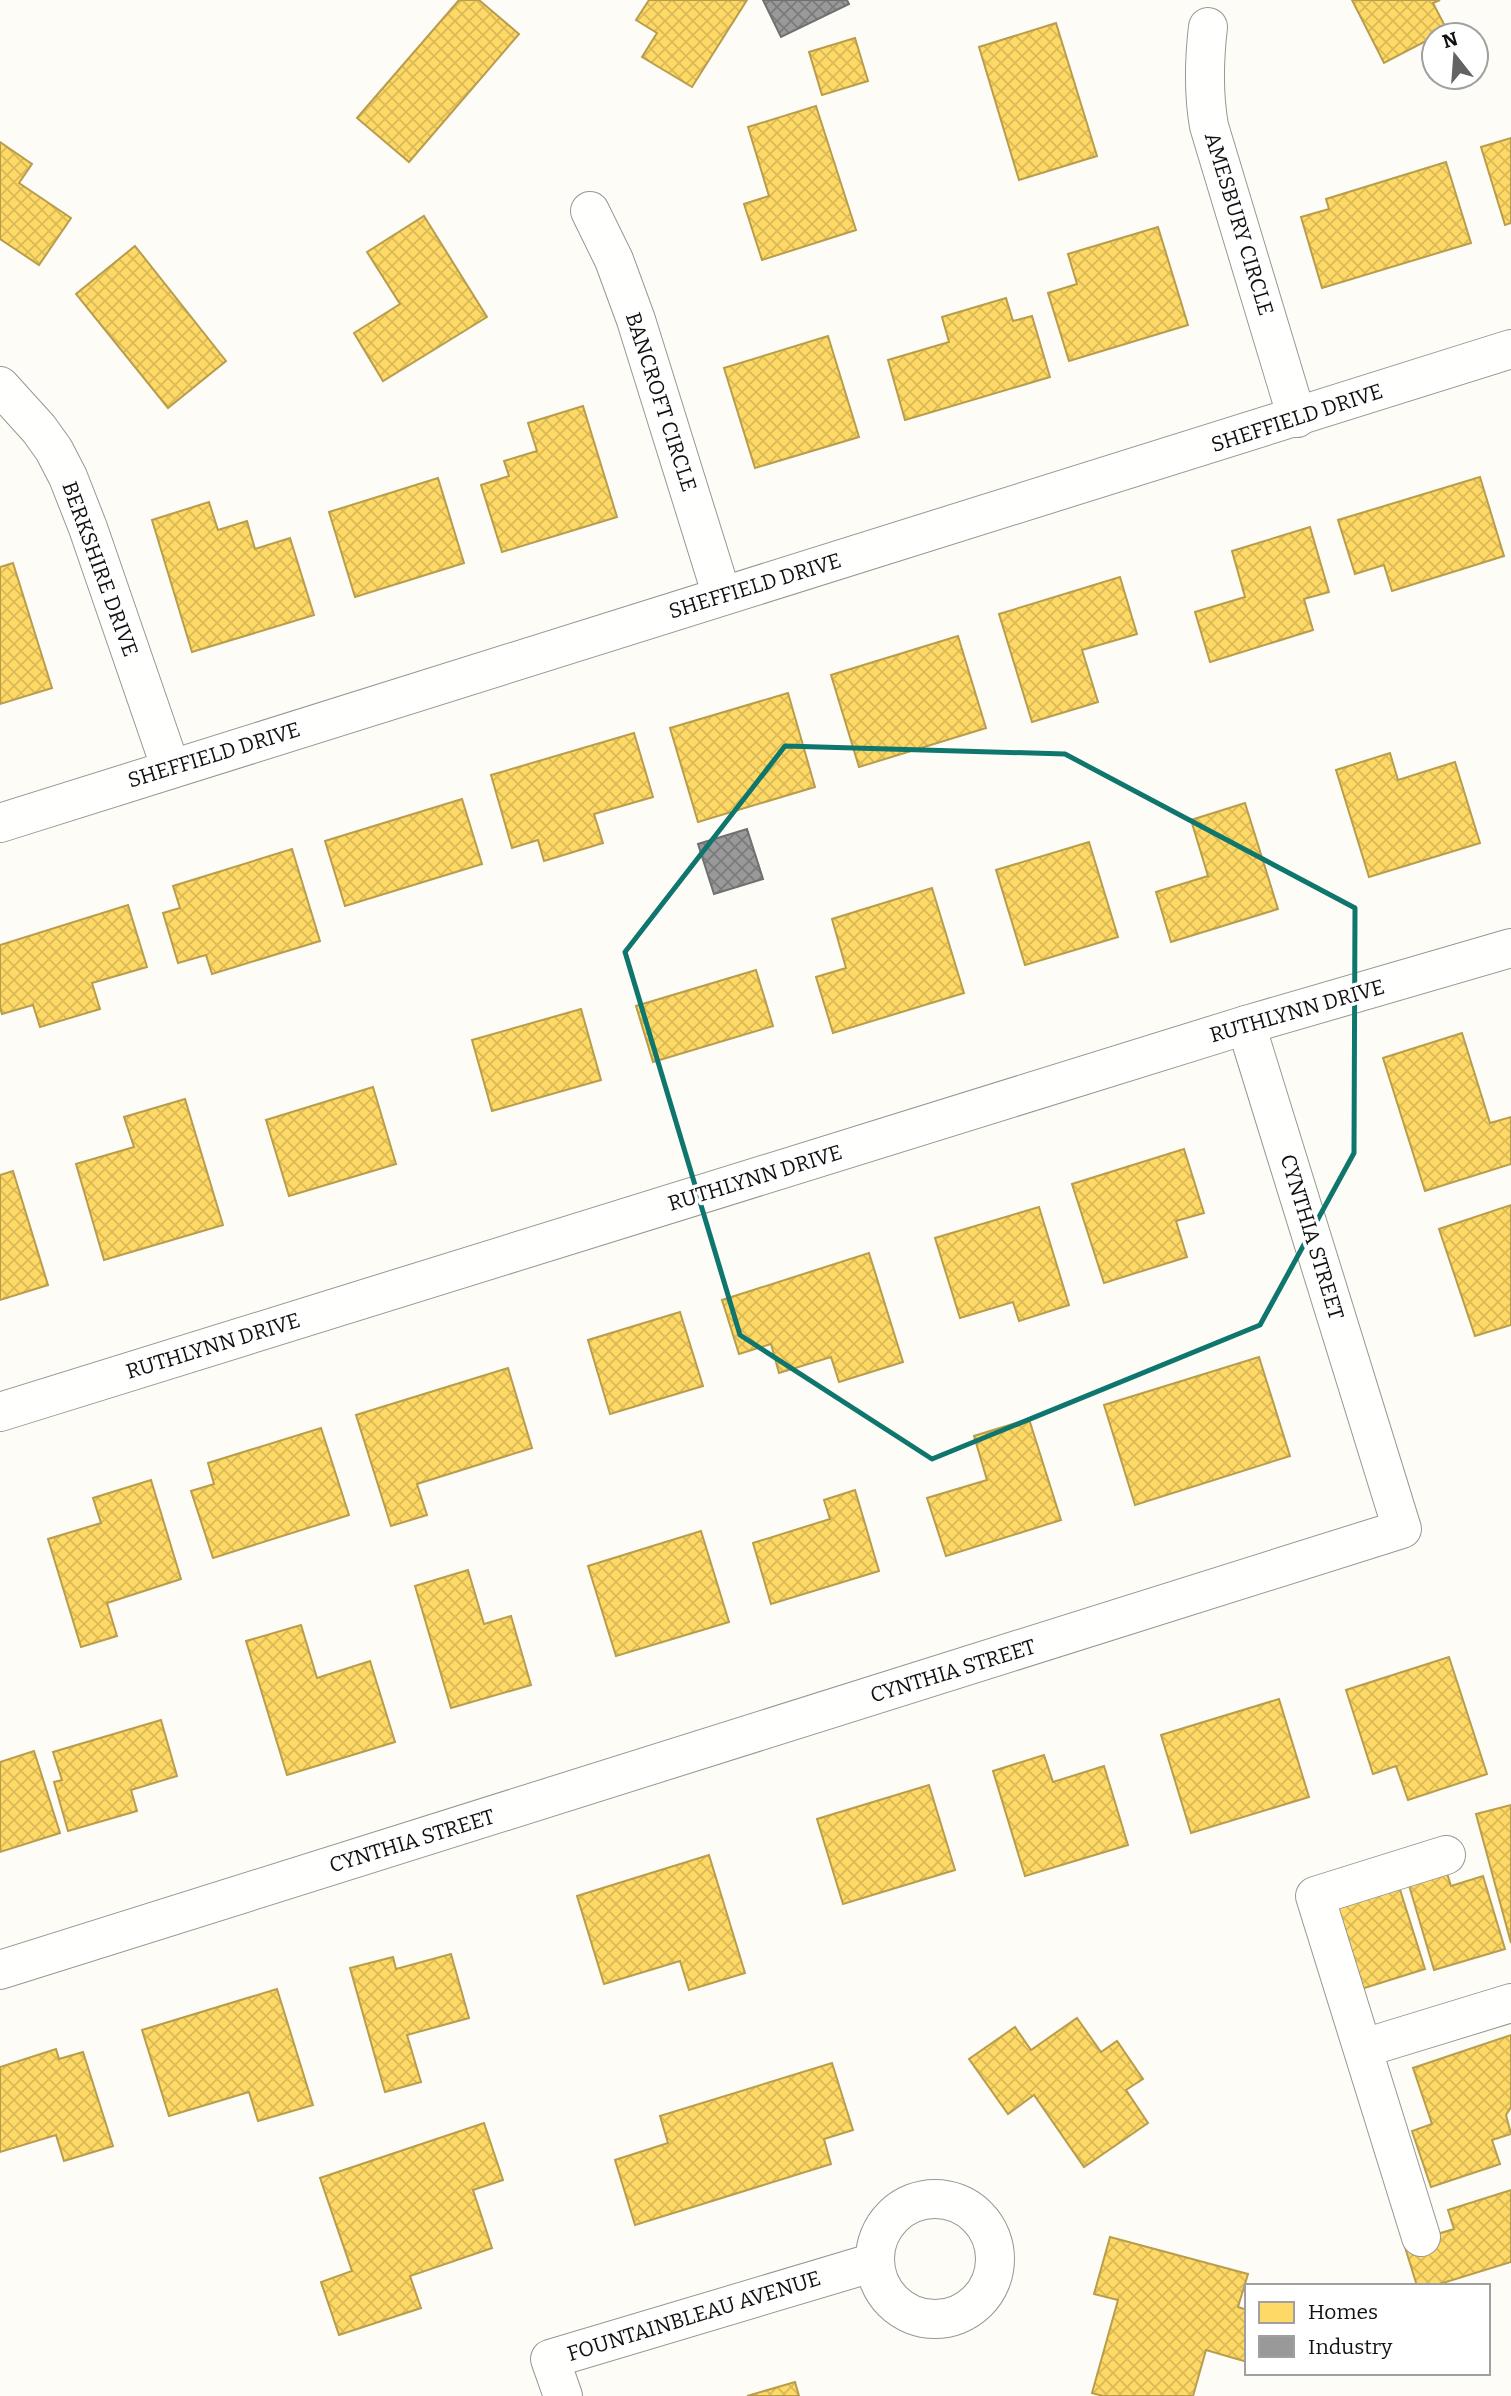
<svg xmlns="http://www.w3.org/2000/svg" width="1511" height="2396" font-family="Bitter,serif">
<style>
.homes{fill:url(#homes-cross-hatch);stroke:#b89d4c;stroke-width:2}
.industry{fill:url(#industry-cross-hatch);stroke:#707070;stroke-width:2}
.lines{fill:none;stroke-linecap:round;stroke-linejoin:round}
.minor-casing{stroke:#979795;stroke-width:40}
.minor{stroke:#fffffe;stroke-width:38}
.marked{fill:none;stroke:#0f766e;stroke-width:5;stroke-linejoin:round}
.labels{text-anchor:middle;dominant-baseline:central;stroke-width:7;stroke-linejoin:round;paint-order:stroke}
.street-label{font-size:21px;fill:#111;stroke:#fff}
</style>
<defs>
<pattern id="homes-cross-hatch" width="8" height="8" patternUnits="userSpaceOnUse" patternTransform="scale(1.75)"><rect width="8" height="8" fill="#ffd966"/><path d="M0 0l8 8M0 8l8-8" fill="none" stroke="#dab957"/></pattern>
<pattern id="industry-cross-hatch" width="8" height="8" patternUnits="userSpaceOnUse" patternTransform="scale(1.75)"><rect width="8" height="8" fill="#999"/><path d="M0 0l8 8M0 8l8-8" fill="none" stroke="#7b7b7b"/></pattern>
</defs>
<rect width="100%" height="100%" fill="#fdfcf7"/>
<g class="homes">
<polygon points="459,0 479,0 519,34 409,162 357,118"/>
<polygon points="649,0 747,0 692,87 642,57 657,33 636,20"/>
<polygon points="1352,0 1440,0 1433,3 1447,30 1384,63"/>
<polygon points="1056,23 1097,156 1019,180 979,47"/>
<polygon points="855,38 868,81 822,95 809,52"/>
<polygon points="816,106 856,230 762,260 744,204 769,196 748,127"/>
<polygon points="1511,138 1511,223 1505,225 1481,147"/>
<polygon points="0,142 32,164 19,183 71,218 39,265 0,239"/>
<polygon points="1446,162 1471,243 1322,288 1301,217 1329,209 1326,199"/>
<polygon points="424,216 487,317 383,381 354,333 400,304 367,252"/>
<polygon points="1158,227 1188,325 1069,361 1048,293 1077,284 1068,254"/>
<polygon points="135,246 226,361 168,408 76,294"/>
<polygon points="1006,298 1013,321 1032,316 1050,377 905,420 888,360 949,342 942,317"/>
<polygon points="828,336 859,437 755,468 724,368"/>
<polygon points="583,406 617,517 502,552 481,485 509,476 504,461 537,451 528,423"/>
<polygon points="1480,477 1504,556 1392,591 1384,565 1355,574 1338,520"/>
<polygon points="438,478 464,563 355,597 329,512"/>
<polygon points="209,502 218,530 247,521 255,549 290,538 314,615 192,652 152,520"/>
<polygon points="1310,527 1329,592 1304,599 1313,630 1210,662 1195,612 1245,597 1232,551"/>
<polygon points="13,563 52,688 0,704 0,567"/>
<polygon points="1120,577 1137,634 1082,650 1098,702 1032,722 999,614"/>
<polygon points="958,636 986,728 859,767 831,675"/>
<polygon points="788,693 815,787 698,822 670,728"/>
<polygon points="634,733 653,797 594,814 603,843 544,861 538,840 512,848 491,775"/>
<polygon points="1390,753 1398,780 1455,762 1480,843 1369,877 1336,770"/>
<polygon points="462,799 482,864 345,906 325,841"/>
<polygon points="1245,803 1278,909 1171,942 1156,892 1208,876 1191,820"/>
<polygon points="1089,842 1118,937 1025,965 996,870"/>
<polygon points="292,849 320,941 212,974 206,955 178,963 163,913 180,908 173,886"/>
<polygon points="932,888 964,993 833,1033 816,977 846,968 832,919"/>
<polygon points="128,905 147,967 92,983 100,1009 40,1027 33,1005 2,1014 0,1007 0,945"/>
<polygon points="756,970 773,1026 653,1062 636,1006"/>
<polygon points="581,1009 601,1080 492,1111 472,1040"/>
<polygon points="1462,1033 1490,1123 1511,1117 1511,1164 1425,1191 1383,1058"/>
<polygon points="373,1087 396,1164 289,1196 266,1120"/>
<polygon points="185,1099 223,1225 104,1260 76,1164 134,1147 124,1117"/>
<polygon points="1184,1149 1204,1213 1176,1221 1187,1257 1104,1283 1072,1184"/>
<polygon points="13,1171 48,1285 0,1300 0,1175"/>
<polygon points="1511,1205 1511,1325 1475,1336 1439,1229"/>
<polygon points="1039,1207 1069,1305 1019,1321 1013,1302 960,1318 935,1238"/>
<polygon points="869,1253 903,1362 839,1382 831,1357 779,1373 771,1344 739,1354 722,1300"/>
<polygon points="680,1312 703,1386 610,1414 588,1340"/>
<polygon points="1259,1357 1290,1456 1135,1505 1104,1405"/>
<polygon points="508,1368 532,1448 417,1484 427,1515 391,1526 356,1415"/>
<polygon points="1029,1419 1061,1520 946,1556 927,1498 987,1480 974,1436"/>
<polygon points="321,1428 349,1515 213,1558 191,1491 214,1484 208,1463"/>
<polygon points="151,1480 181,1579 107,1603 117,1636 81,1647 48,1539 101,1523 93,1498"/>
<polygon points="855,1490 879,1571 771,1604 753,1543 830,1519 824,1500"/>
<polygon points="701,1531 729,1622 616,1656 588,1566"/>
<polygon points="468,1570 484,1624 511,1616 531,1685 451,1708 415,1586"/>
<polygon points="301,1625 317,1678 370,1661 395,1742 287,1775 246,1641"/>
<polygon points="1449,1657 1487,1774 1408,1800 1396,1766 1373,1774 1346,1690"/>
<polygon points="1279,1699 1309,1797 1191,1833 1161,1735"/>
<polygon points="161,1720 177,1776 131,1790 137,1811 68,1831 54,1782 62,1780 53,1752"/>
<polygon points="34,1751 60,1833 0,1852 0,1762"/>
<polygon points="1044,1755 1053,1782 1104,1766 1128,1845 1025,1876 993,1771"/>
<polygon points="929,1785 955,1870 843,1904 817,1819"/>
<polygon points="1511,1805 1511,1943 1476,1814"/>
<polygon points="709,1855 745,1973 689,1990 680,1961 604,1984 577,1896"/>
<polygon points="1446,1870 1451,1886 1483,1876 1505,1949 1434,1970 1408,1882"/>
<polygon points="1397,1880 1425,1969 1358,1990 1330,1901"/>
<polygon points="451,1954 469,2018 407,2035 421,2082 385,2092 350,1968 393,1957 396,1969"/>
<polygon points="277,1989 313,2105 258,2121 249,2092 169,2116 142,2030"/>
<polygon points="1077,2018 1101,2052 1117,2041 1143,2079 1126,2090 1148,2123 1084,2167 1034,2095 1008,2114 969,2059 1015,2027 1031,2050"/>
<polygon points="1511,2035 1511,2107 1506,2115 1511,2134 1492,2140 1500,2164 1431,2187 1412,2131 1432,2124 1413,2068"/>
<polygon points="56,2049 59,2059 83,2052 113,2146 64,2161 56,2135 0,2152 0,2067"/>
<polygon points="832,2063 853,2130 824,2139 831,2164 635,2225 615,2160 668,2143 660,2116"/>
<polygon points="484,2123 503,2180 473,2190 492,2248 410,2276 421,2308 339,2335 321,2282 352,2271 320,2178"/>
<polygon points="1511,2190 1511,2262 1433,2286 1417,2286 1404,2244 1454,2229 1448,2210"/>
<polygon points="1110,2237 1248,2274 1238,2307 1247,2310 1247,2362 1206,2350 1193,2396 1103,2396 1092,2393 1118,2300 1094,2294"/>
<polygon points="795,2382 799,2396 747,2396"/>
</g>
<g class="industry">
<polygon points="763,0 847,0 849,4 781,37"/>
<polygon points="747,829 763,879 714,894 698,844"/>
</g>
<g class="lines">
<defs>
<g id="minor">
<path d="M1208,27C1204,61 1203,92 1209,126L1297,418"/>
<polyline points="590,211 614,260 636,320 722,596"/>
<polyline points="0,386 39,429 54,450 68,477 88,528 171,769"/>
<polyline points="0,823 1511,349"/>
<polyline points="0,1412 1246,1025 1511,948"/>
<polyline points="0,1970 1402,1529 1246,1025"/>
<polyline points="1364,2048 1511,2003"/>
<circle cx="935" cy="2259" r="60"/>
<polyline points="1421,2237 1315,1896 1446,1855"/>
<polyline points="563,2396 550,2359 875,2262"/>
</g>
</defs>
<use href="#minor" class="minor-casing"/>
<use href="#minor" class="minor"/>
</g>
<path class="marked" d="M785,746L1065,754L1355,908L1354,1153L1260,1325L932,1459L740,1335L625,952Z"/>
<g class="labels">
<g class="street-label">
<text transform="translate(1239 224) rotate(73)">AMESBURY CIRCLE</text>
<text transform="translate(661 402) rotate(72)">BANCROFT CIRCLE</text>
<text transform="translate(1297 418) rotate(-18)">SHEFFIELD DRIVE</text>
<text transform="translate(100 569) rotate(70)">BERKSHIRE DRIVE</text>
<text transform="translate(755 586) rotate(-17)">SHEFFIELD DRIVE</text>
<text transform="translate(214 755) rotate(-17)">SHEFFIELD DRIVE</text>
<text transform="translate(1297 1011) rotate(-16)">RUTHLYNN DRIVE</text>
<text transform="translate(755 1178) rotate(-17)">RUTHLYNN DRIVE</text>
<text transform="translate(1312 1237) rotate(73)">CYNTHIA STREET</text>
<text transform="translate(213 1346) rotate(-17)">RUTHLYNN DRIVE</text>
<text transform="translate(953 1671) rotate(-17)">CYNTHIA STREET</text>
<text transform="translate(412 1841) rotate(-17)">CYNTHIA STREET</text>
<text transform="translate(694 2316) rotate(-17)">FOUNTAINBLEAU AVENUE</text>
</g>
</g>
<rect x="1245" y="2284" width="245" height="91" fill="#ffffff" stroke="#a0a0a0" stroke-width="2"/>
<rect x="1259" y="2302" width="35" height="21" fill="#ffd966" stroke="#a0a0a0" stroke-width="2"/>
<text x="1308" y="2319" font-size="21" fill="#111111">Homes</text>
<rect x="1259" y="2336" width="35" height="21" fill="#999999" stroke="#a0a0a0" stroke-width="2"/>
<text x="1308" y="2354" font-size="21" fill="#111111">Industry</text>
<g transform="translate(1455 56) rotate(343)"><circle r="33" fill="#ffffff" stroke="#a0a0a0" stroke-width="2"/>
<path d="M0-5L12 26L0 18L-12 26Z" fill="#646362"/>
<text y="-10" font-size="19" font-weight="bold" text-anchor="middle" fill="#111111">N</text>
</g>
</svg>
